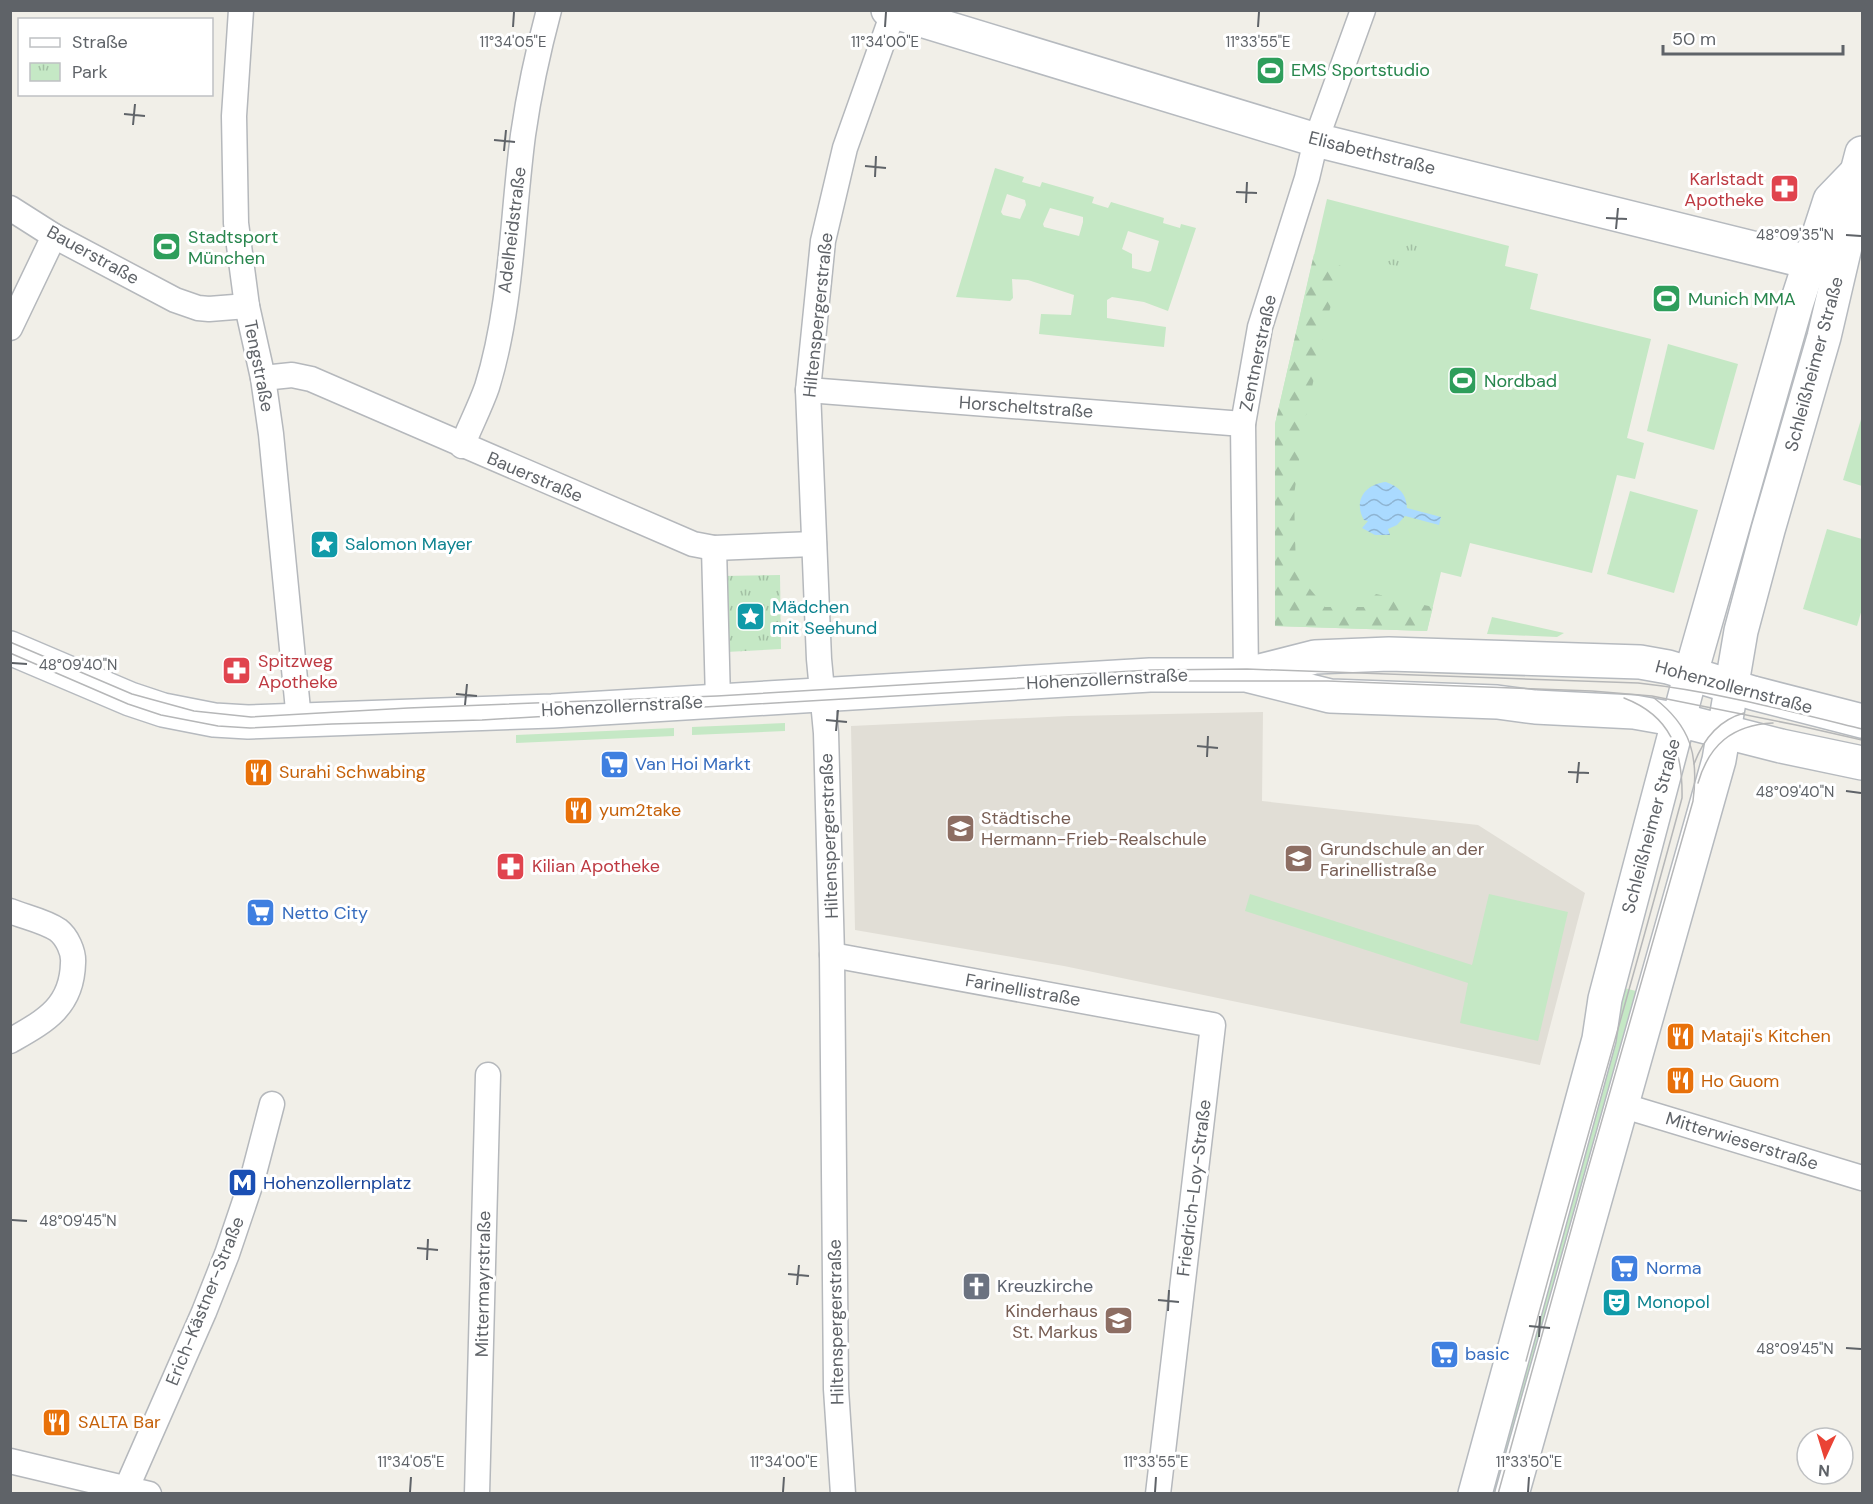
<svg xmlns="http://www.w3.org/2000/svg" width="1873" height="1504" font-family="'DM Sans',sans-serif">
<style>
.education{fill:#e1ded6}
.grass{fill:#c5e8c5;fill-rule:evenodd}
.forest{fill:url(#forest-firs)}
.park{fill:url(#park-tufts)}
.water{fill:url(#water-waves)}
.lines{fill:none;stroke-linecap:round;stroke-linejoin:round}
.street-casing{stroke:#b5b8bc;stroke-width:27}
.secondary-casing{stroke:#b6babf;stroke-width:36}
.street{stroke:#fff;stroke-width:24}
.secondary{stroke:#fff;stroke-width:33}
.tram{stroke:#b6b7b8;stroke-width:1.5}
.ticks{fill:none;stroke:#5f6368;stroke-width:2}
.labels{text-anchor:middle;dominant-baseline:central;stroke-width:6;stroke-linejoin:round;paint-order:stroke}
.leisure-label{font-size:18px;fill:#27864d;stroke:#fff;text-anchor:start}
.street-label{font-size:18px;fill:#5f6368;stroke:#fff}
.health-label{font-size:18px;fill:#be3a42;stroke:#fff;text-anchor:start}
.culture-label{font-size:18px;fill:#0d838f;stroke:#fff;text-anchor:start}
.shop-label{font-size:18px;fill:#366cbe;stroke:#fff;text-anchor:start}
.food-label{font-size:18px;fill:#c56008;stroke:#fff;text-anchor:start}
.education-label{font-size:18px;fill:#785e54;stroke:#fff;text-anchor:start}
.transit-label{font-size:18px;fill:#164399;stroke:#fff;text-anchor:start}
.worship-label{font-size:18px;fill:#5b616d;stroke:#fff;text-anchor:start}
.ticks-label{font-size:15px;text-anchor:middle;fill:#5f6368;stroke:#fff;stroke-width:6;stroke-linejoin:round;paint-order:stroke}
</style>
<defs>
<pattern id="forest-firs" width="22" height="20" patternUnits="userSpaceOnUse" patternTransform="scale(1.5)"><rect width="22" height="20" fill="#c5e8c5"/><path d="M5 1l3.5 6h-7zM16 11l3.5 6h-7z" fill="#a3c0a4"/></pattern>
<pattern id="park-tufts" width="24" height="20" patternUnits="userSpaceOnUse" patternTransform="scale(1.5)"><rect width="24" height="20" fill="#c5e8c5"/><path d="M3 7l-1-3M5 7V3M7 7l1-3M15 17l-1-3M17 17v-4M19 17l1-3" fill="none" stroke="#a3c0a4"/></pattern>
<pattern id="water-waves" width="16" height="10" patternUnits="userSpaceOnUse" patternTransform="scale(1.5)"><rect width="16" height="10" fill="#aadaff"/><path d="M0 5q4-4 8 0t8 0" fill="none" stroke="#8eb4d2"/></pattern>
</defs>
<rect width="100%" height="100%" fill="#f1efe8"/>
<polygon class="education" points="1263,712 1262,801 1478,825 1585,893 1540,1065 1064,966 855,930 851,726 1069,716"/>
<g class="grass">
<path d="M995,168L1024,177L1022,182L1040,187L1042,182L1094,197L1092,203L1108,208L1111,202L1164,218L1163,223L1180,228L1181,224L1196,228L1168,311L1144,302L1112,297L1107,300V318L1166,327L1164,347L1039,334L1041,314L1071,315L1074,295L1028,280L1012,279L1013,298L1010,301L956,297ZM1007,194L1025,200L1026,205L1020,219L1003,215L1001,212ZM1050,208L1083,217V222L1079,236L1044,227L1043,224ZM1128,231L1159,241L1151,271L1148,272L1132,268V254L1122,249Z"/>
<polygon points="1327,199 1509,246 1505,266 1538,274 1530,309 1651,339 1627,438 1644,443 1635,479 1617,475 1592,573 1470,543 1461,577 1441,572 1427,631 1275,626 1275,424"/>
<polygon points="1668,344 1738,364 1714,450 1647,431"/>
<polygon points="1862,416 1862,486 1843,480"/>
<polygon points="1630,491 1698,510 1674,593 1607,574"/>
<polygon points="1827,529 1862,539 1862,609 1857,626 1803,609"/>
<polygon points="1492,617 1564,633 1557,637 1487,634"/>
<polygon points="785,723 785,731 692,735 692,727"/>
<polygon points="674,728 674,736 516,743 516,735"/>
<polygon points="1250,894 1472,965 1489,894 1568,912 1538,1041 1460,1023 1468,983 1245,911"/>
<polygon points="1616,986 1644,993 1505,1493 1481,1494"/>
</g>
<polygon class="forest" points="1314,254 1341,266 1323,336 1305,420 1294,495 1296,572 1325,607 1364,607 1376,594 1433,607 1427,631 1275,626 1275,424"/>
<g class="park">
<polygon points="1390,239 1425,247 1419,272 1384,263"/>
<polygon points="780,575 781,649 726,652 723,576"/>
</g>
<path class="water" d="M1386,482C1399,487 1406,493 1407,508L1441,517L1439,525L1405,516L1397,525L1388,529L1390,535H1375L1362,528L1368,521L1364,520C1353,501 1365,484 1386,482Z"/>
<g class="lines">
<defs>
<g id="street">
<polyline points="241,10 234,116 236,223 247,306 263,378 271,434 299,720"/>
<polyline points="10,208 54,236 175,300 198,308 209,309 247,306"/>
<polyline points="10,328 54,236"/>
<polyline points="263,378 292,375 311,379 693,544 714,548 814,544"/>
<polyline points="808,390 1243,424"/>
<path d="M462,446C470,426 480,407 487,387C512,306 512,219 523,135C529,93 538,51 549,10"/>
<polyline points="714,548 718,701"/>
<polyline points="1246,675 1243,424 1260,327 1307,178 1316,140 1363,10"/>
<path d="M10,911C25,917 45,921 58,930C67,937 74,952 73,963C72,1007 45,1021 10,1041"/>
<polyline points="832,955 1213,1025 1158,1494"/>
<polyline points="1621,1105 1862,1178"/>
<polyline points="10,1461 149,1494"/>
<polyline points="124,1494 204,1312 227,1254 253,1177 272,1104"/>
<polyline points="477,1494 488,1075"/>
<polyline points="843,1494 836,1389 832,955 826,733 819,659 808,390 823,241 845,148 894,10"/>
</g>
<g id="secondary">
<polyline points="888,10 1316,140 1829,267"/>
<polyline points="10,648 130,699 163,710 214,720 248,722 552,711 1150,675 1246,675 1330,696 1497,702 1535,707 1634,712 1679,720 1781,746 1862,763"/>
<polyline points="1248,674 1315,657 1389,654 1640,662 1668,667 1753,693 1862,721"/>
<polyline points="1475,1494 1599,1039 1605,999 1691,673 1796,305 1830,200 1857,172"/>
<polyline points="1512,1494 1719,760 1741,631 1768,530 1824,337 1848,234 1857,172 1862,153"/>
</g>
</defs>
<use href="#street" class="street-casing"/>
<use href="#secondary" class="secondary-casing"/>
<use href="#street" class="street"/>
<use href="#secondary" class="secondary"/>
<g class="tram">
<path d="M10,642L132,694L194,711L251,717L408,708L717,696L1150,670L1247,669L1638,683C1713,691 1789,711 1862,729"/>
<polyline points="10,653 128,704 161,715 218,726 250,728 332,724 482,720 1151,681 1328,681 1592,691 1652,696 1796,725 1862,740"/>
<path d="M1694,764C1703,740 1719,720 1744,713"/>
<path d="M1698,783C1709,745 1732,725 1773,723"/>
<path d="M1526,1361C1576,1173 1631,987 1682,798C1683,751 1671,716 1624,698"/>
<path d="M1498,1494L1584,1183L1693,801C1699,756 1691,726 1654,698"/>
</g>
</g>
<path class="ticks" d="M513,27L514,12M885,27L886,12M1258,27L1259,12M124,114L145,116M133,125L135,104M494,140L515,142M504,151L506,130M865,166L886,168M875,177L876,156M1236,192L1257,193M1246,203L1247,182M1606,218L1627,219M1616,229L1618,208M1846,235L1861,236M12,663L27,664M456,694L477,696M465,705L467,684M826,720L847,722M836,731L838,710M1197,746L1218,748M1207,757L1208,736M1568,772L1589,773M1577,783L1579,762M1846,791L1861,793M12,1220L27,1221M417,1248L438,1250M427,1260L428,1239M788,1274L809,1276M797,1285L799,1265M1158,1300L1179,1302M1168,1311L1169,1290M1529,1326L1550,1328M1539,1337L1540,1316M1846,1348L1861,1349M410,1492L411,1477M783,1492L784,1477M1155,1492L1156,1477M1528,1492L1529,1477"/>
<defs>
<symbol id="stadium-square" viewBox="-11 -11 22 22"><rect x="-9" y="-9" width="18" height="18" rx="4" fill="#2e9e5b" stroke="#fff"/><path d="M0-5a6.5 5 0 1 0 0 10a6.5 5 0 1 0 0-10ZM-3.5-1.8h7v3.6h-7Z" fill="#fff"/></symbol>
<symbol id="pharmacy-square" viewBox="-11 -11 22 22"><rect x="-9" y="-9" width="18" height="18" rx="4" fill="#e0444e" stroke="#fff"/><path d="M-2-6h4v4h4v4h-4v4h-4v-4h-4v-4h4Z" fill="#fff"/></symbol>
<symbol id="sight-square" viewBox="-11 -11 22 22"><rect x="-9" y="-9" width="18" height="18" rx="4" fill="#0f9aa8" stroke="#fff"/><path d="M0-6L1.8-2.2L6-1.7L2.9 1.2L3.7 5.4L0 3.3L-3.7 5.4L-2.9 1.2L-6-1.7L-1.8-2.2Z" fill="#fff"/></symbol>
<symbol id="supermarket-square" viewBox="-11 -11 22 22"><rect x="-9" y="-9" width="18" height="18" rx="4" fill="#3f7fe0" stroke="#fff"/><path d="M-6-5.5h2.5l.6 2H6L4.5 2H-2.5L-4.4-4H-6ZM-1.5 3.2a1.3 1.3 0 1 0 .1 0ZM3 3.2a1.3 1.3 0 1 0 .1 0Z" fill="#fff"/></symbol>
<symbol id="restaurant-square" viewBox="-11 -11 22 22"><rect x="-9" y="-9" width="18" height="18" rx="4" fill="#e8710a" stroke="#fff"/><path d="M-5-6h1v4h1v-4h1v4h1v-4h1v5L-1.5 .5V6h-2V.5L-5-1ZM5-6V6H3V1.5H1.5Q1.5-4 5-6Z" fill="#fff"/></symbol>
<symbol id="school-square" viewBox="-11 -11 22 22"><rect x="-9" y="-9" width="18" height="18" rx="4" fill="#8d6e63" stroke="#fff"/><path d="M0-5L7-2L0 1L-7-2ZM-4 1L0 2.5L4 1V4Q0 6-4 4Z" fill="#fff"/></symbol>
<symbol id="metro-square" viewBox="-11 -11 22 22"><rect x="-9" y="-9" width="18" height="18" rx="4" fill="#1a4fb4" stroke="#fff"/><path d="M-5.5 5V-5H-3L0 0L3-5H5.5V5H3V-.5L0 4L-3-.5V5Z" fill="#fff"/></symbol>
<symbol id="church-square" viewBox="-11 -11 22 22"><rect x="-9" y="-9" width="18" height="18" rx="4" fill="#6b7280" stroke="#fff"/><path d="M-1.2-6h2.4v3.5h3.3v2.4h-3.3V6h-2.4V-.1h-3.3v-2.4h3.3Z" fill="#fff"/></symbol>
<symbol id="theatre-square" viewBox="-11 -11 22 22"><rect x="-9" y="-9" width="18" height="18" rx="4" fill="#0f9aa8" stroke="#fff"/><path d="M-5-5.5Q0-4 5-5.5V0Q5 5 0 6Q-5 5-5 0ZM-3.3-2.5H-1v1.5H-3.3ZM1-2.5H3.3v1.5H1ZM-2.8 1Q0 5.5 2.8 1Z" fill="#fff"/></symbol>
</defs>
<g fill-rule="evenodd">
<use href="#stadium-square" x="1254" y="54" width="33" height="33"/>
<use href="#pharmacy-square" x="1768" y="172" width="33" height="33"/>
<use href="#stadium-square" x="150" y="230" width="33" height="33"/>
<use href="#stadium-square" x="1650" y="282" width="33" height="33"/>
<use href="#stadium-square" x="1446" y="364" width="33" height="33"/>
<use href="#sight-square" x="308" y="528" width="33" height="33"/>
<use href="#sight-square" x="734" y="600" width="33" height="33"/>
<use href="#pharmacy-square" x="220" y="654" width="33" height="33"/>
<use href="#supermarket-square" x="598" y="748" width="33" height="33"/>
<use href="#restaurant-square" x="242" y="756" width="33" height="33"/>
<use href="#restaurant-square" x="562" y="794" width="33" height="33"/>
<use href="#school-square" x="944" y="812" width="33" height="33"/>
<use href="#school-square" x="1282" y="842" width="33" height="33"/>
<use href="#pharmacy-square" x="494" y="850" width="33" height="33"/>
<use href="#supermarket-square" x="244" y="896" width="33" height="33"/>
<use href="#restaurant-square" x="1664" y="1020" width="33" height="33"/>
<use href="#restaurant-square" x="1664" y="1064" width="33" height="33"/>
<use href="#metro-square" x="226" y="1166" width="33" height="33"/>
<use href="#supermarket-square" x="1608" y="1252" width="33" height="33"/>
<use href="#church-square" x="960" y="1270" width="33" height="33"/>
<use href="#theatre-square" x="1600" y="1286" width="33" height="33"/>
<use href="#school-square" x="1102" y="1304" width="33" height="33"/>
<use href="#supermarket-square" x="1428" y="1338" width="33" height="33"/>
<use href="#restaurant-square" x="40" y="1406" width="33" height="33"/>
</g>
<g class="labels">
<g class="leisure-label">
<text x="1291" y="70">EMS Sportstudio</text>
<text x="188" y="237">Stadtsport<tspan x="188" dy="21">München</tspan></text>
<text x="1688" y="299">Munich MMA</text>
<text x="1484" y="381">Nordbad</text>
</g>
<g class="street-label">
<text transform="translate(1372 153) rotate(14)">Elisabethstraße</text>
<text transform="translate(512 230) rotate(-83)">Adelheidstraße</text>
<text transform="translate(93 255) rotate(29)">Bauerstraße</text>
<text transform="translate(818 315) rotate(-84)">Hiltenspergerstraße</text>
<text transform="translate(1258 353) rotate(-78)">Zentnerstraße</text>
<text transform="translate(1814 364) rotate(-75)">Schleißheimer Straße</text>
<text transform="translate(259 366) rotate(79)">Tengstraße</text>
<text transform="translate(1026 407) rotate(4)">Horscheltstraße</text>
<text transform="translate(535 477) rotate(23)">Bauerstraße</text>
<text transform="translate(1107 679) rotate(-3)">Hohenzollernstraße</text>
<text transform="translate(1734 687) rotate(15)">Hohenzollernstraße</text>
<text transform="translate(622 706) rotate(-3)">Hohenzollernstraße</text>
<text transform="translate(1651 826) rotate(-75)">Schleißheimer Straße</text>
<text transform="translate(829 836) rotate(-92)">Hiltenspergerstraße</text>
<text transform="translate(1023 990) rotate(10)">Farinellistraße</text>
<text transform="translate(1742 1141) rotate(17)">Mitterwieserstraße</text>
<text transform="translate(1194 1188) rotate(-83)">Friedrich-Loy-Straße</text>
<text transform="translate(483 1284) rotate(-89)">Mittermayrstraße</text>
<text transform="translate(205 1301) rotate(-68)">Erich-Kästner-Straße</text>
<text transform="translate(836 1322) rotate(-91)">Hiltenspergerstraße</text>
</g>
<g class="health-label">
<text x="1764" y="179" text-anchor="end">Karlstadt<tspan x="1764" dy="21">Apotheke</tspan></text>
<text x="258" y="661">Spitzweg<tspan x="258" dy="21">Apotheke</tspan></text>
<text x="532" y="866">Kilian Apotheke</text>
</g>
<g class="culture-label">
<text x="345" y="544">Salomon Mayer</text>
<text x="772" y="607">Mädchen<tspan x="772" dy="21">mit Seehund</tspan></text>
<text x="1637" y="1302">Monopol</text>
</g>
<g class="shop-label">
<text x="635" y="764">Van Hoi Markt</text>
<text x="282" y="913">Netto City</text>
<text x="1646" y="1268">Norma</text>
<text x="1465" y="1354">basic</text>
</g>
<g class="food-label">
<text x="279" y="772">Surahi Schwabing</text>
<text x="599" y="810">yum2take</text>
<text x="1701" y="1036">Mataji's Kitchen</text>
<text x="1701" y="1081">Ho Guom</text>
<text x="78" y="1422">SALTA Bar</text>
</g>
<g class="education-label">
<text x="981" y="818">Städtische<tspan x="981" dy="21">Hermann-Frieb-Realschule</tspan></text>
<text x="1320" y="849">Grundschule an der<tspan x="1320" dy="21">Farinellistraße</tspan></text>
<text x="1098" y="1311" text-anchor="end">Kinderhaus<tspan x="1098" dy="21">St. Markus</tspan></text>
</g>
<g class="transit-label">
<text x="263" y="1183">Hohenzollernplatz</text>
</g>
<g class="worship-label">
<text x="997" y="1286">Kreuzkirche</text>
</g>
</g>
<g class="ticks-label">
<text x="513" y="47">11°34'05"E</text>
<text x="885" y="47">11°34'00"E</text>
<text x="1258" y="47">11°33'55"E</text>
<text x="1795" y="240">48°09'35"N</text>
<text x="78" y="670">48°09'40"N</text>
<text x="1795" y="797">48°09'40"N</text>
<text x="78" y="1226">48°09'45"N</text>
<text x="1795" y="1354">48°09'45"N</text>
<text x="411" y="1467">11°34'05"E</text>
<text x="784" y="1467">11°34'00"E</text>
<text x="1156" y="1467">11°33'55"E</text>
<text x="1529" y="1467">11°33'50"E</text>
</g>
<rect width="1873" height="1504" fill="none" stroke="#5f6368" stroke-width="24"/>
<rect x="18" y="18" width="195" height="78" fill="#ffffff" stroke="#bfc1c3" stroke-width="1.5"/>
<rect x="30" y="38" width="30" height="9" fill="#ffffff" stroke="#bfc1c3" stroke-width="1.5"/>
<text x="72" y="48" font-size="18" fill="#5f6368">Straße</text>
<rect x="30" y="63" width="30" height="18" fill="url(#park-tufts)" stroke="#bfc1c3" stroke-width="1.5"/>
<text x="72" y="78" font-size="18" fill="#5f6368">Park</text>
<g transform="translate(1825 1456) rotate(184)"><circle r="28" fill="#ffffff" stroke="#bfc1c3" stroke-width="1.5"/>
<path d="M0-4.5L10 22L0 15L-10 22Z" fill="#ea4335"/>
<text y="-9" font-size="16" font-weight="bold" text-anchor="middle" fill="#5f6368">N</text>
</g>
<path d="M1663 45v9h180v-9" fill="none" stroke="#5f6368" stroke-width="3"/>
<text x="1672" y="45" font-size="18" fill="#5f6368" stroke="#ffffff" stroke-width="4.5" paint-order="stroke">50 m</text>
</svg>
